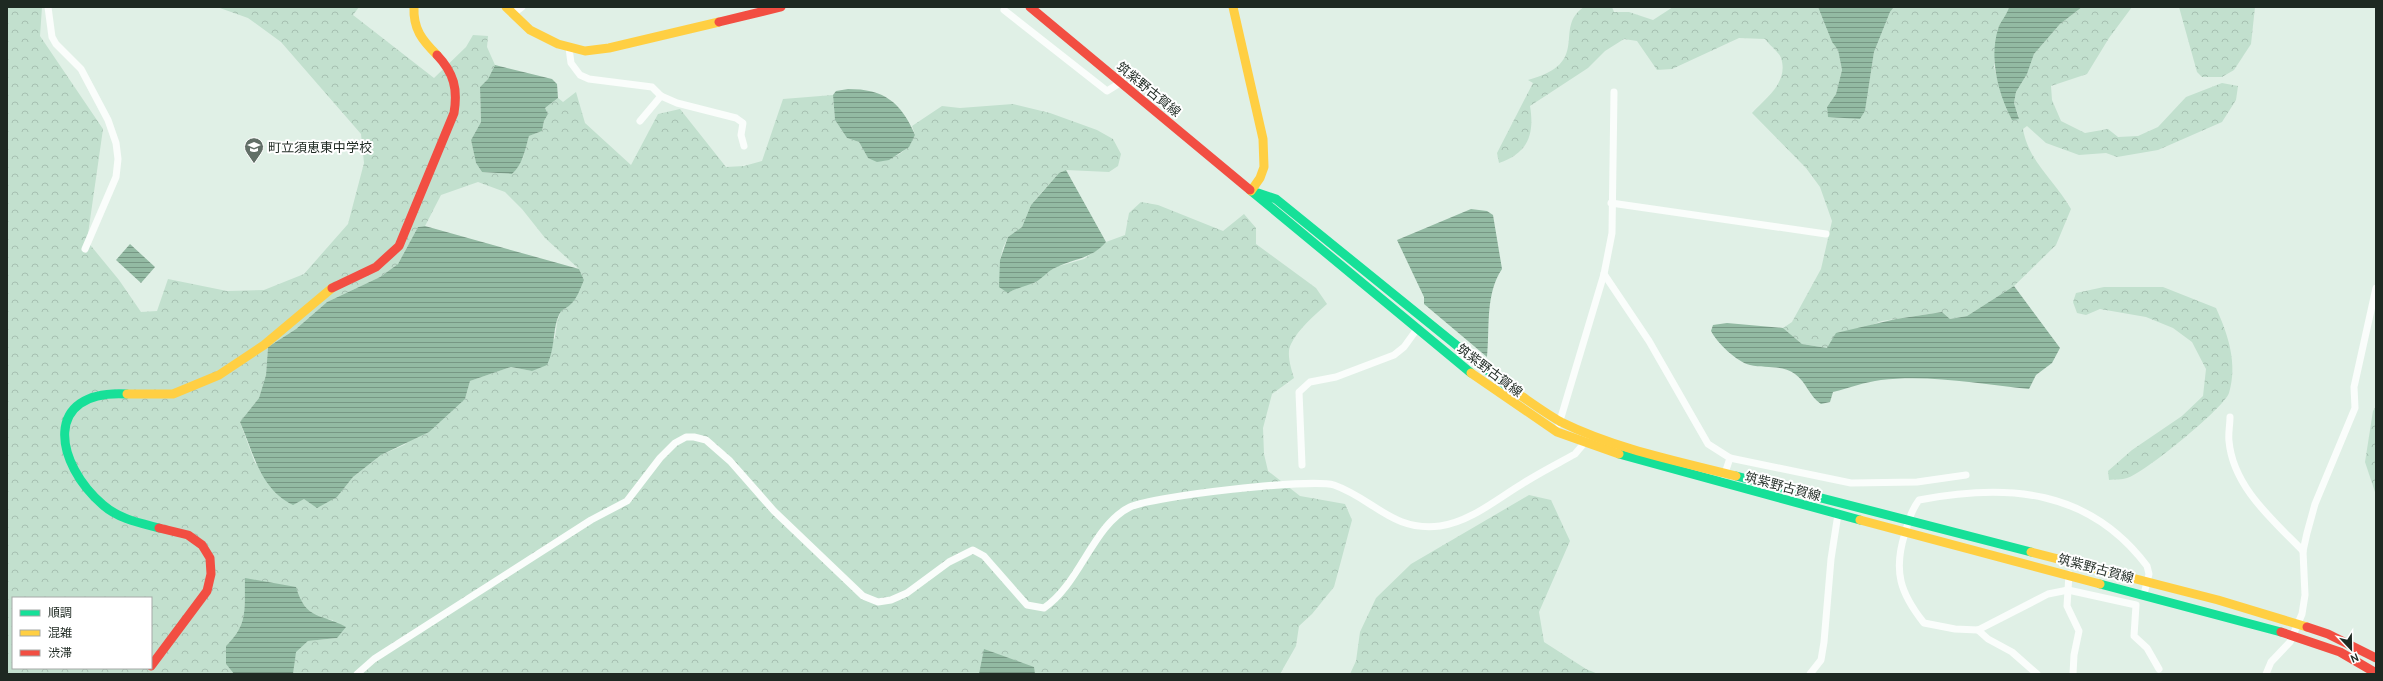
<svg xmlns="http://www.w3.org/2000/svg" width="2383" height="681" font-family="Cabin,'Noto Sans JP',sans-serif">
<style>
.forest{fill:url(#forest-crowns);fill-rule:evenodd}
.water{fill:url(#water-rules)}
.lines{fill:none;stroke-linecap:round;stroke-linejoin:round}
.street{stroke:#fafdfb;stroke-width:7}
.fast{stroke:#16e098;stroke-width:9}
.slow{stroke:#ffcf43;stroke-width:9}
.jam{stroke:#f24e42;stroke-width:9}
.labels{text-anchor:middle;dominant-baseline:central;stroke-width:4;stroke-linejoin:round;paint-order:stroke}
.street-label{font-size:13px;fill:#1e2922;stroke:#fff}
.poi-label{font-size:13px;fill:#1e2922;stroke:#fff;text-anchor:start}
</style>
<defs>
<pattern id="forest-crowns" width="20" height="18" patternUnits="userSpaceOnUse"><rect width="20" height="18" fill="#c2e0ce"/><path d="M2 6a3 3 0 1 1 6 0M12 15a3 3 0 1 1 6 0" fill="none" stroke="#a6c0b1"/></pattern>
<pattern id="water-rules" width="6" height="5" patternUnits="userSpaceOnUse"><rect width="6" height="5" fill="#93baa3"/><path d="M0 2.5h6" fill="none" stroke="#779784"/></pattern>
</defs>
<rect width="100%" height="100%" fill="#e0f0e6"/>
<g class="forest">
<path d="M7,7H42L40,36L103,129L87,241L119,280L141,312L157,311L168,279L227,291L264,290L304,274L348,224L364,163L361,134L281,42L248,18L217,7H359L353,15L434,78L466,47L473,35L488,36L487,47L495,65L488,79L480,87L481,122L471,140L476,163L482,172L512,174L523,158L529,136L542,131L544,121L548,114L545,108L558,98L563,102L576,92L585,123L631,165L658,114L680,109L726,167L744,166L762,161L783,99L833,95L835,120L847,138L859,142L868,158C892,160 904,157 915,135L912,126L942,106L960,108L1013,104L1050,113L1097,130L1113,139L1121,154L1118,166L1109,172L1066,170L1059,173L1041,193L1031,205L1022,227L1008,237L1003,248L1000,260L1008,293L1021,286L1035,283L1043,275L1056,267L1084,259L1101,247L1106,242L1125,235L1129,213L1141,202L1158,205L1223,231L1244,214L1256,228V244L1316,288L1327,304C1315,315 1298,329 1291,344C1286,353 1291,368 1294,378L1272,394L1263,428L1264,454L1268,471L1300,496L1345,504L1352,520L1334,587L1312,614L1299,626L1296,646L1280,674H293L295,652L308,641L337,638L333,620L321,619L308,610L300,600L245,579C244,608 249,624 226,646V664L234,674H7ZM478,182L505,192L522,209L545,238L579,269L584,280L570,305L561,311L557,322L555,338L532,371L511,367L470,381L465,399L404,445L381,455L353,477L337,497L304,499L255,463L240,422L259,398L266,375L268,347L296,329L327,302L380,277L398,264L418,227L425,226L441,195ZM13,598H151V668H13Z"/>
<path d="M1584,7H1612L1614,12H1629L1653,20L1673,7H1818L1832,42L1838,50L1842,70L1836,94L1827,107L1828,116L1860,119L1865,111L1874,52L1890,12L1894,7H2009L2005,20L1998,28L1994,67L2001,92L2019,118L2014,103L2016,92L2027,74L2034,54L2060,24L2082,7H2132L2109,38L2087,74L2051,86L2052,100L2061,121L2085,133L2108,129L2118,137L2138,136L2158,127L2186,97L2222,83L2238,86L2236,100L2222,122L2158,150L2117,157L2106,153L2079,155L2046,143L2027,126L2023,129C2028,161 2056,182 2071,209L2056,245L2014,286L1967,316L1950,319L1942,312L1882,321L1866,327L1827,348L1802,344L1783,328L1792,322L1821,269L1832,221L1820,187L1806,168L1752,113C1766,98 1789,82 1781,58C1779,52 1769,45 1765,39L1739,38L1672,69L1657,70L1637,41L1624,39L1605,51L1588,68L1530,106C1535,135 1527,154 1499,163L1497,153L1533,83L1528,80C1593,63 1552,28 1584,7Z"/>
<polygon points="2179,7 2255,7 2251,44 2234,70 2222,77 2202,77 2197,72"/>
<path d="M2104,287H2163L2216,308C2228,334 2238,364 2229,393C2224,408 2142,475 2127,478C2122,480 2115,479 2109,480L2108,471L2132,450L2182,416L2203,396L2206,369L2192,342L2173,328L2146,317L2100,309L2086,315L2077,313L2073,302L2076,293Z"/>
<polygon points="2376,406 2376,495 2365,462 2373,411"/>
<polygon points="1529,495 1551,500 1570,541 1539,612 1544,642 1586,669 1598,674 1350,674 1356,661 1360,632 1376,598 1411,564"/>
</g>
<g class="water">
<polygon points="1818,7 1894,7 1890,12 1874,52 1865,111 1860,119 1828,117 1827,107 1836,94 1842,70 1838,50 1832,42"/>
<path d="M2009,7H2082L2060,24L2034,54L2027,74L2016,92L2014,103L2019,119L2012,120C1998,93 1989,59 1998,29C2000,22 2007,15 2009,7Z"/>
<path d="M495,65L552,79L557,84L558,98L545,108L548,114L544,121L542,131L529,136C525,150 523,164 512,174L482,172L476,163L471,140L481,122L480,87L488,79Z"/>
<path d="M848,89C884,89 901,102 915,135L909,147L889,160L877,162L868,158L859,142L847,138L835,120L833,95L836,91Z"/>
<path d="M1066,170L1106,242C1092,259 1075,258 1057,267C1048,270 1040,281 1034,283C1025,286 1017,288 1008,293L999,287L1000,260L1008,237L1022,227L1031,205L1059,173Z"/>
<path d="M1471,209L1487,211L1493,215L1502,269C1485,294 1490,328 1487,357L1424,304V297L1397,240Z"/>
<path d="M425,226L579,269L584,280C580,289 577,299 570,305C567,308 562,309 560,313C552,327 556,347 547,365L532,371L511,367L470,381L465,399L429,432L381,455L353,477L337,497L317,508L304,499L293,505C260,489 254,454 240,422L259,398L266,375L268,347L296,329L327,302L380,277L398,264L418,227Z"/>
<polygon points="130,244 155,267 141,283 116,260"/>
<path d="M2014,286L2060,348L2052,363L2036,375L2029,389C1982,384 1928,374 1881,380C1865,382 1849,388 1833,392L1830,402L1821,404C1809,396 1807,383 1795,374C1782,364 1765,369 1750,365C1737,362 1717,343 1711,331L1713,325L1727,323L1783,328L1802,344L1827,348L1836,333L1896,319L1942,312L1950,319L1967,316Z"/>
<path d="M245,578L296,587C306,621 321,613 346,627L337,638L308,641L296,652L293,674H234L226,664V646C249,624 244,608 245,578Z"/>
<polygon points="984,649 1034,667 1035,674 979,674"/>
</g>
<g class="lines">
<g class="street">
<polyline points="48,7 52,37 56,44 81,69 108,120 116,143 118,159 116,177 85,249"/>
<polyline points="1004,10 1107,91 1120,83"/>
<polyline points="513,14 522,7"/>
<polyline points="569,48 571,63 580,75 589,79 652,87 661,96 677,103 736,118 743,123 741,135 744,146"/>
<polyline points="640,121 661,96"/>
<polyline points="1611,203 1826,234"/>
<polyline points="1604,274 1649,341 1708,444 1730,458 1724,476"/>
<path d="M2230,417C2230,425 2228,434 2229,441C2233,487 2273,520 2303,551"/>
<polyline points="1559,424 1604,274 1612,233 1614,92"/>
<polyline points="1730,458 1851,483 1917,482 1966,475"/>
<polyline points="1302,465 1299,392 1310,382 1336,377 1394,355 1404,347 1417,329"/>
<polyline points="2069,574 2067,606 2079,631 2074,655 2073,674"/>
<path d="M2144,594L2149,574L2147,566C2089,489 2008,483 1919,500C1911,511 1909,520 1905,533C1893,571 1900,593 1924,623L1955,629L1978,630L2048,594L2068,590L2136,605L2134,636L2147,648L2159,669"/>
<polyline points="1978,630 1988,639 2012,652 2037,674"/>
<path d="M357,674L374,659L591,520L627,501L660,458L675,443L686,437H694L706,440L730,461L774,511L863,596L878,602L891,600L907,593L949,562L973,550L984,556L1027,605L1044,608C1080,584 1093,525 1130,507C1153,496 1312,478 1334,485C1374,499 1392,532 1440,526C1470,522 1497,499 1522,484C1539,473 1557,464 1575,454L1586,441"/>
<polyline points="1810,674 1821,660 1824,642 1831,559 1838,514"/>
<polyline points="2266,674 2271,662 2290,642 2302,614 2305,595 2303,551 2307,533 2315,504 2355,408 2354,387 2376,288"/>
</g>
<g class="fast">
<polyline points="1250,190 1471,373"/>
<polyline points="1258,193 1276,199 1508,387"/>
<path d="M127,394C41,389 55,464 103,505C119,519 140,523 159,528"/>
<polyline points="1619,454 1860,520"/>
<polyline points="1736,476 2031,552"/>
<polyline points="2100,584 2281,632"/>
</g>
<g class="slow">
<path d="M414,7C413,29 422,40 437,55"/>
<polyline points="506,7 530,30 558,44 585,51 609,48 719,22"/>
<polyline points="1233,7 1263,139 1264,167 1260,178 1251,191"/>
<polyline points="1471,373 1557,432 1619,454"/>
<path d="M1508,387C1525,398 1543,412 1561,422C1616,449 1677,461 1736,476"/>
<polyline points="127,394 173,394 219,375 264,345 332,288"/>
<polyline points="1860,520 2100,584"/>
<polyline points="2031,552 2218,600 2307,627"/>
</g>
<g class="jam">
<polyline points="1030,7 1250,190"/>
<polyline points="719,22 781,7"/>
<path d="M332,288L376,267L399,246L454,113C458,89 454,73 437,55"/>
<polyline points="2307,627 2328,634 2376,658"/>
<polyline points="2281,632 2340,652 2376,673"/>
<polyline points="151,666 207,591 211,574 210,558 202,545 188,535 159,528"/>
</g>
</g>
<defs>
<symbol id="school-pin" viewBox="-11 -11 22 30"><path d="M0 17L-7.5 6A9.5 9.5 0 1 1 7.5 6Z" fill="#626f67" stroke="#fff"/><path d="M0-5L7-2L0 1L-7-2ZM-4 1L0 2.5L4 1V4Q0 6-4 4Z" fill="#fff"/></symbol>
</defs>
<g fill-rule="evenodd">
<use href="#school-pin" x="243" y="136" width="22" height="30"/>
</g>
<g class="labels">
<g class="street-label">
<text transform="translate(1149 89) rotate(39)">筑紫野古賀線</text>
<text transform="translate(1490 370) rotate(37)">筑紫野古賀線</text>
<text transform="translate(1783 486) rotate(15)">筑紫野古賀線</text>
<text transform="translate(2096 568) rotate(15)">筑紫野古賀線</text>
</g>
<g class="poi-label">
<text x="268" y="147">町立須恵東中学校</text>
</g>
</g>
<rect width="2383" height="681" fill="none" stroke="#1e2922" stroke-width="16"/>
<rect x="12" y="597" width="140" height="72" fill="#ffffff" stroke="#a5a9a7"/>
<rect x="20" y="610" width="20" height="6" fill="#16e098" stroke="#a5a9a7"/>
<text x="48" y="617" font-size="12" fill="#1e2922">順調</text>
<rect x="20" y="630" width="20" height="6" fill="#ffcf43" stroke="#a5a9a7"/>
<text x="48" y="637" font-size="12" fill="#1e2922">混雑</text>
<rect x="20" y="650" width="20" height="6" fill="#f24e42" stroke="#a5a9a7"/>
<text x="48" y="657" font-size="12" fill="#1e2922">渋滞</text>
<g transform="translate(2351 649) rotate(158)" stroke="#ffffff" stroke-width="3" paint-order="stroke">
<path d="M0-3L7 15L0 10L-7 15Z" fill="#1e2922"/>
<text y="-6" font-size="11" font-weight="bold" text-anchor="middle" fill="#1e2922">N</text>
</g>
</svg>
